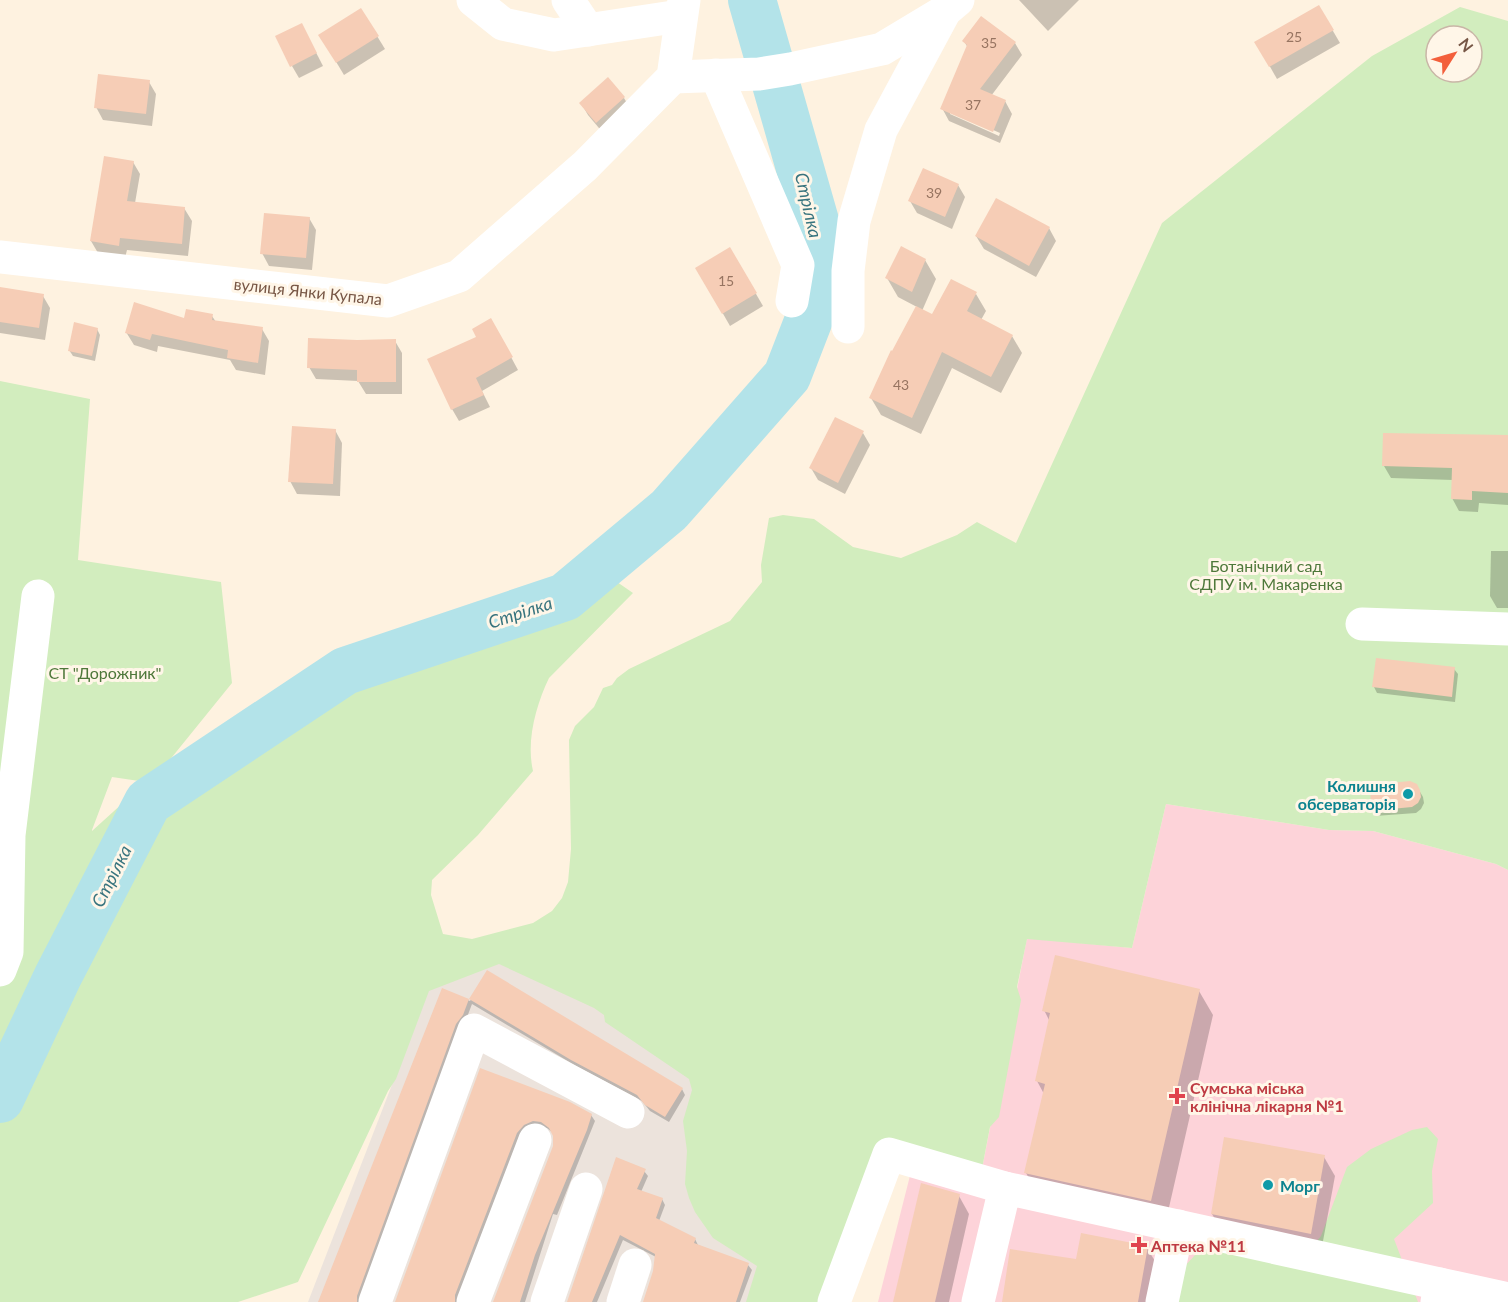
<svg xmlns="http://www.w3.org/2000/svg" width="1508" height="1302" font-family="Lato,sans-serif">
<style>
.industrial{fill:#ece3dc}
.medical{fill:#fdd3d9}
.green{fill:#d2edbe;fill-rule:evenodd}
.shadow{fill:#0003;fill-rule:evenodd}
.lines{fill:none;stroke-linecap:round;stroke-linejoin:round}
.river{stroke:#b3e3e9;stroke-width:48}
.building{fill:#f6cdb6}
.minor{stroke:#fff;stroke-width:33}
.culture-dot{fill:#0f9aa8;stroke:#fff6e8;stroke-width:2}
.health-dot{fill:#e0444e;stroke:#fff6e8;stroke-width:2}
.labels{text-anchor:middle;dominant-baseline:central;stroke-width:6;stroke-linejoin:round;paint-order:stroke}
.number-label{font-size:14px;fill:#977461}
.street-label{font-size:16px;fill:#775645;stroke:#fff6e8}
.park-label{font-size:16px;fill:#4e783a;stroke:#fff6e8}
.culture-label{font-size:16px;font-weight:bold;fill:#0d838f;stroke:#fff6e8;text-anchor:end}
.health-label{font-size:16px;font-weight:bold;fill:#be3a42;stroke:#fff6e8;text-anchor:start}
.water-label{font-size:18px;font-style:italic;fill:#38747e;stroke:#fff6e8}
</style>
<rect width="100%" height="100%" fill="#fef2e0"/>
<polygon class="industrial" points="498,963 609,1012 696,1072 763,1270 751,1302 308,1302 429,989"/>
<polygon class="medical" points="1166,804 1329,830 1373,831 1496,864 1508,870 1508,1302 878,1302 916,1152 981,1174 1027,938 1132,948"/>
<g class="green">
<path d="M1460,7L1508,21V870L1496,864L1373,831L1329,830L1166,804L1132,948L1027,939L1017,987L1021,1000L999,1117L990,1127L981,1174L902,1153L830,1302H746L757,1266L713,1238L695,1212L689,1198L685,1184L687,1151L683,1121L692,1090L689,1079L605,1022L604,1015L594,1008L499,964L429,991L396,1079L388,1091L298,1282L238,1302H0V381L90,399L78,560L221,582L232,683L164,767L181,754L292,701L403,637L417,631L466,627L604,573L633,593L549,678C536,705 526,741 533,771L478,835L432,880L431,895L443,934L472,939L533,923L552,911L562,898L568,882L571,849L569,740L575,726L594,707L603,688L612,685L617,678L629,669L730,621L762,582L761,565L769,518L783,515L814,519L853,547L901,558L957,535L977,522L1016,543L1162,223L1372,56ZM1436,36H1472V72H1436ZM112,777L146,782L92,831V830Z"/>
<polygon points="1427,1127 1438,1139 1432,1171 1433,1203 1394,1239 1418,1302 1165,1302 1170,1282 1196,1254 1211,1250 1302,1259 1321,1236 1347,1167 1371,1149 1412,1130"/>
</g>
<g class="shadow">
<polygon points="1019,0 1079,0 1048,31"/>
<polygon points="1319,7 1340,43 1277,79 1256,42"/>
<polygon points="361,10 385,49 344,75 320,35"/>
<polygon points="308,37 323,66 299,78 292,66"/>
<path d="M964,41L1015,43L1022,55L991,96L1005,101L1012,114L1000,143L949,121L942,108L968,48ZM950,111L1000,133L999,136L950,114Z"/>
<polygon points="149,82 156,94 152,126 103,120 96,107"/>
<polygon points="624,98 631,110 604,134 588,115 581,103"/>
<polygon points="133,162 140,174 135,203 184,208 192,221 188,256 127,250 125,258 98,253 91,241"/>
<polygon points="958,185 965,197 952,229 917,213 910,201"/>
<polygon points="309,218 316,230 312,270 269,266 262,253"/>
<polygon points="1049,228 1056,241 1036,277 984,249 976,236"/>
<polygon points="730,249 763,306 730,326 697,268"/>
<polygon points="925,260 936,279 922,311 933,316 976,294 986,311 981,320 1012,336 1022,353 1001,393 952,368 921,434 881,415 871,398 917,307 898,297 887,278"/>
<polygon points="0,289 43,296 50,308 45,340 0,333"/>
<polygon points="212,316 216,322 262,329 269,341 265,375 236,370 230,360 158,346 157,352 134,345 126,332"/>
<polygon points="491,320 518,370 482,391 490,407 459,421 452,409 478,337"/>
<polygon points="97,329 100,335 95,361 73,356 69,350"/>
<polygon points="395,341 402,353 402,394 366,394 358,381 316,379 309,367"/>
<polygon points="335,430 342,443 340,496 297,494 290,481"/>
<polygon points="863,433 870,445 845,494 818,480 811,468"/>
<polygon points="1508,436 1508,505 1479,503 1478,512 1459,511 1452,498 1453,480 1391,478 1384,466"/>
<polygon points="1491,551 1508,551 1508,608 1497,608 1490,596"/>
<polygon points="1454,669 1458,674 1455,702 1377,693 1374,687"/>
<polygon points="1416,785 1423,797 1424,803 1421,809 1416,813 1375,816 1372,810"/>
<polygon points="487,972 682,1089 685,1095 669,1122 650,1111 642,1101 576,1066 472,1004 360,1302 320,1302 443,990 470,1001"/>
<polygon points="1199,991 1213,1015 1165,1225 1040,1198 1026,1173 1044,1094 1037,1081 1050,1022 1044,1010"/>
<polygon points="481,1070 591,1115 595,1121 557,1215 553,1214 525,1302 495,1302 554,1147 553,1133 547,1128 535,1127 458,1302 397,1302"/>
<polygon points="1324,1157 1335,1176 1321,1252 1223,1233 1212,1214"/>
<polygon points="644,1171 648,1176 641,1192 662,1199 665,1205 659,1221 695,1239 698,1245 748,1265 752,1270 740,1302 644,1302 654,1271 656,1257 623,1240 597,1302 568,1302"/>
<polygon points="959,1196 969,1214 949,1302 895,1302"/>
<polygon points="1147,1248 1158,1266 1152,1302 1003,1302 1077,1261"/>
</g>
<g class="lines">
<polyline class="river" points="0,1099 58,976 148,802 345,671 565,597 669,510 787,376 811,314 819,235 752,0"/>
</g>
<g class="building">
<polygon points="1319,5 1334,30 1269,67 1254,42"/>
<polygon points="361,8 379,36 336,63 318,35"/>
<polygon points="981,16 1016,42 980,89 1006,100 993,132 940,109 967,45 962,41"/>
<polygon points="302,23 317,53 290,67 275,36"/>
<polygon points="98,74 150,80 146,114 94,108"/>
<polygon points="608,77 625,97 596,123 579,103"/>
<polygon points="104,156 134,161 127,201 185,207 182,244 120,238 119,246 90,241"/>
<polygon points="923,168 959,184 945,217 908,201"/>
<polygon points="996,198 1050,227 1029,266 975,236"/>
<polygon points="264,213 310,217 306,258 260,254"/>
<polygon points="901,246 926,259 912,292 885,278"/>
<polygon points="730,247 757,293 722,314 695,268"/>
<polygon points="951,279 977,292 967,311 1013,335 991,377 942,352 912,418 869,398 891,350 892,351 916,306 932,314"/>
<polygon points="0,287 44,294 39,328 0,322"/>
<polygon points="134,302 184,318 186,309 213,314 212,320 263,327 258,363 227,358 228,350 152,334 150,340 125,333"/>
<polygon points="491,318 513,357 476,378 484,395 451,410 427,359 476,337 472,329"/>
<polygon points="74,322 98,328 92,356 68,351"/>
<polygon points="308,338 357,340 396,339 396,382 357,382 357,370 307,368"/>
<polygon points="835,417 864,431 838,483 809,468"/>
<polygon points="292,426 336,429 333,484 288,482"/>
<polygon points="1383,433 1508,435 1508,493 1472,491 1472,500 1451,499 1452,468 1382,466"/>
<polygon points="1376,658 1455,667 1452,697 1372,687"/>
<polygon points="1410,781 1417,784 1420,790 1421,797 1418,803 1412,807 1370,811 1371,785"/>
<polygon points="1055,955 1200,989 1151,1201 1024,1173 1045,1084 1035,1081 1050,1013 1042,1011"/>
<polygon points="487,970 683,1088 665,1117 645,1105 637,1095 571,1060 469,999"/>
<polygon points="442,988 469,999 463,1015 456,1024 357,1296 357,1302 318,1302"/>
<polygon points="480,1068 570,1102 592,1114 587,1130 535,1255 520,1302 493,1302 553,1146 553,1136 549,1128 541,1122 533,1121 524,1125 517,1133 455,1295 455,1302 395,1302"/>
<polygon points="1224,1137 1325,1155 1311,1234 1211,1214"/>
<polygon points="616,1157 646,1169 637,1189 663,1198 656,1218 696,1238 694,1243 749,1263 736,1302 643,1302 653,1271 655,1254 620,1235 592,1302 567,1302"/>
<polygon points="921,1183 960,1194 935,1302 893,1302"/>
<polygon points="1081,1233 1148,1246 1138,1302 1002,1302 1010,1249 1076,1259"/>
</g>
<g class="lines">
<g class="minor">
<polyline points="473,0 503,24 554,35 680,16"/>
<polyline points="568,0 588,30"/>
<polyline points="716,75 798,265 792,301"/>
<polyline points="673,77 759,74 790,69 882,49 945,11"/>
<polyline points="0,257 388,301 459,276 585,166 673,77 684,0"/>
<polyline points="848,327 848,271 854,221 881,130 945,11 958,0"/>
<polyline points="1362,624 1508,629"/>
<polyline points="0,970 7,952 9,835 38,596"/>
<polyline points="375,1302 474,1030 628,1112"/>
<polyline points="473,1302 535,1140"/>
<polyline points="547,1302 586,1189"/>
<polyline points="623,1302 635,1265"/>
<polyline points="834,1302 889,1154 1005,1188"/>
<polyline points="978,1302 1005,1188 1440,1284"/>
<polyline points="1162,1302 1178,1226"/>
<polyline points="1437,1302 1440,1284 1508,1299"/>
</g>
</g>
<g class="culture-dot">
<circle cx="1408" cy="794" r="6"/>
<circle cx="1268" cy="1185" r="6"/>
</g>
<g class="health-dot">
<path d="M1174 1087h6v6h6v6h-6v6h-6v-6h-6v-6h6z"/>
<path d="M1136 1236h6v6h6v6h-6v6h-6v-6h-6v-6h6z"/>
</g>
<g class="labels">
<g class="number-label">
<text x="1294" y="36">25</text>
<text x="989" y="42">35</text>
<text x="973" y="104">37</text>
<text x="934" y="192">39</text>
<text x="726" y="280">15</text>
<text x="901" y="384">43</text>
</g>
<g class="street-label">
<text transform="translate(308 291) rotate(6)">вулиця Янки Купала</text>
</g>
<g class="park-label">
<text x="1266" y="565">Ботанічний сад<tspan x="1266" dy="18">СДПУ ім. Макаренка</tspan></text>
<text x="105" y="672">СТ "Дорожник"</text>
</g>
<g class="culture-label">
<text x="1396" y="785">Колишня<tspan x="1396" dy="18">обсерваторія</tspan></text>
<text x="1280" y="1185" text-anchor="start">Морг</text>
</g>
<g class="health-label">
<text x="1190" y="1087">Сумська міська<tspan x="1190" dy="18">клінічна лікарня №1</tspan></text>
<text x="1151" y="1245">Аптека №11</text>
</g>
<g class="water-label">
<text transform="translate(809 205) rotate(77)">Стрілка</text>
<text transform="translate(520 612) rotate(-18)">Стрілка</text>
<text transform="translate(111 876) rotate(-63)">Стрілка</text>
</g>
</g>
<g transform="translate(1454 54) rotate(53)"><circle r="28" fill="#fff6e8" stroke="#c9b6a7" stroke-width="1.5"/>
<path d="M0-4.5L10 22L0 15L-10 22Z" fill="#f35f3b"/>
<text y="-9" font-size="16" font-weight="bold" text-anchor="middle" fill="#775645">N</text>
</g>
</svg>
